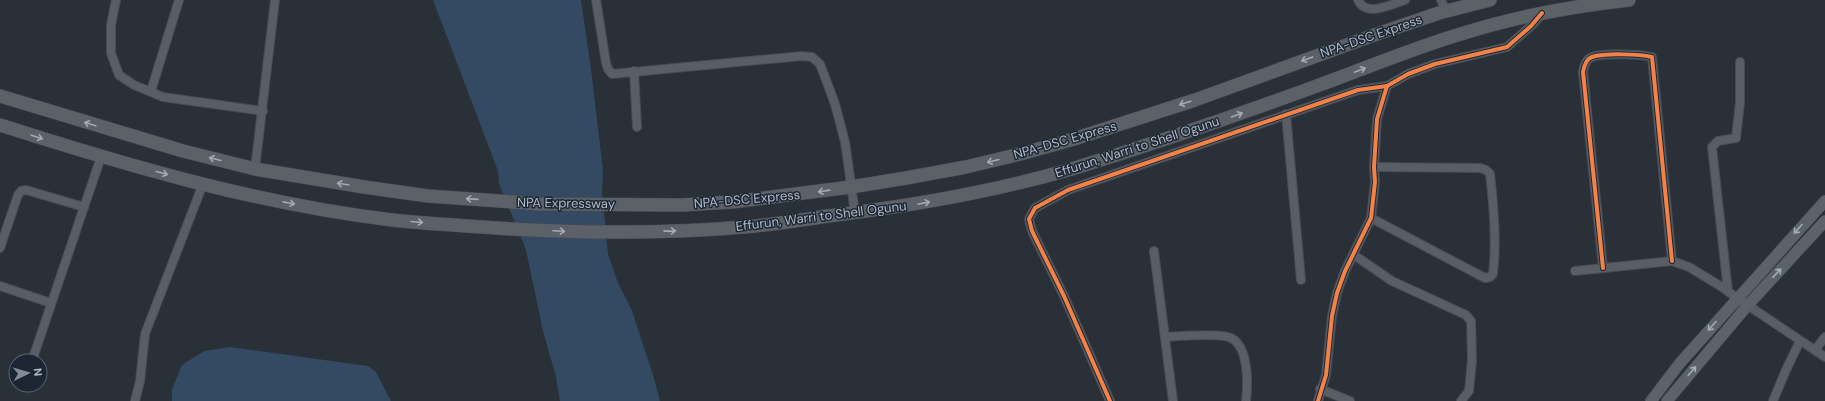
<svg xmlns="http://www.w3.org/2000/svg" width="1825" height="401" font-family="'DM Sans',sans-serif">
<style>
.water{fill:#344962}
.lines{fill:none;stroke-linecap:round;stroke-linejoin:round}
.street-casing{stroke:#474c53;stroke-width:10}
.secondary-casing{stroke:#474c53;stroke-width:12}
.primary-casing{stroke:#464c55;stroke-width:14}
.street{stroke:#595e66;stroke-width:8}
.secondary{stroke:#5c626a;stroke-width:11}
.primary{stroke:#5c6167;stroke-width:13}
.cycleway-casing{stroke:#1c2633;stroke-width:6}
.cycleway{stroke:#f48246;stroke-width:4}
.oneway{stroke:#a1aab5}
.oneway2{stroke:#a1aab6}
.labels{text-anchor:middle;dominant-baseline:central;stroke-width:3;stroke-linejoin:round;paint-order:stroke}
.street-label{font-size:13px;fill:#b2bcc9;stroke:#1c2633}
</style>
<rect width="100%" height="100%" fill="#293038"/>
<g class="water">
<polygon points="433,0 581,0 591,69 603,170 602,192 608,254 618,283 632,311 654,378 660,401 560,401 556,377 543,331 526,250 499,184 498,171"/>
<polygon points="230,347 368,366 376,372 391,401 172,401 172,389 182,365 204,351"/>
</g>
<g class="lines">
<defs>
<g id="street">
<polyline points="116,0 111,25 111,53 119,75 134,85 163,97 263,111"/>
<polyline points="596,0 606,63 608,69 612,74 802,56 812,57 820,64 835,104 845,142 855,213"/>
<path d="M1358,0C1366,18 1392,4 1405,0"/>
<polyline points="1441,0 1446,11"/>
<polyline points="634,71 637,127"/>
<polyline points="151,91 179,0"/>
<polyline points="1286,114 1301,280"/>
<polyline points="255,169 275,0"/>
<path d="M1371,218L1485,278L1490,277L1493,274C1497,241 1494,207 1490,174L1486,170L1480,168L1374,167"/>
<polyline points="0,248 18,195 21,191 26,190 84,207"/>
<polyline points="1154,251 1173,401"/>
<polyline points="1354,255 1392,281 1466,315 1471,321 1472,360 1469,391 1461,401"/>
<path d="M1603,268L1583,72C1584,66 1586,59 1592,57C1604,53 1640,54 1652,57L1672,261"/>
<polyline points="1575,271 1672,261 1689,267 1722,287 1737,298 1825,357"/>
<polyline points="0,286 51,303"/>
<polyline points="1728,291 1712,147 1718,141 1736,138 1740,102 1740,62"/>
<path d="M1166,337C1179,336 1221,333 1231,338C1249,347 1248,384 1246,401"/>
<polyline points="1815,350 1825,337"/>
<polyline points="33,358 101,157"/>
<polyline points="1320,389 1350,401"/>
<polyline points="135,401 140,381 145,334 203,184"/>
<polyline points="1110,401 1064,296 1032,231 1029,219 1035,208 1068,190 1358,90 1387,86"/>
<polyline points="1318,401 1326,375 1332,316 1337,293 1345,271 1371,218 1375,182 1374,167 1377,119 1387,86 1408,74 1435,64 1507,47 1531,26 1542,14"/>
<polyline points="1773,401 1786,370 1800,341"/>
</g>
<g id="secondary">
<polyline points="1651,401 1680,363 1825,201"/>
<polyline points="1667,401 1748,305 1825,221"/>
</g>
<g id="primary">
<polyline points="0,96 183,151 255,169 364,187 428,196 541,204 683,205 732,202 851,187 906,178 966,167 1024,153 1074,139 1195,100 1377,34 1439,13 1490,0"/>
<path d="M0,125C128,166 258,204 392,220C417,223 442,224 467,226C559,233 652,235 744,227C772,225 800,220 828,216C911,206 994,192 1075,168C1156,143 1235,116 1314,87C1364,69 1413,48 1464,33C1518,16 1574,6 1629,0"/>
</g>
</defs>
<use href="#street" class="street-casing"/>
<use href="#secondary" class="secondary-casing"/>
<use href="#primary" class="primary-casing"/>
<use href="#street" class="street"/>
<use href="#secondary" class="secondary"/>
<use href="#primary" class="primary"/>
<defs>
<g id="cycleway">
<path d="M1603,268L1583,72C1584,66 1586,59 1592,57C1604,53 1640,54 1652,57L1672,261"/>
<polyline points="1110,401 1064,296 1032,231 1029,219 1035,208 1068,190 1358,90 1387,86"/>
<polyline points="1318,401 1326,375 1332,316 1337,293 1345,271 1371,218 1375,182 1374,167 1377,119 1387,86 1408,74 1435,64 1507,47 1531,26 1542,13"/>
</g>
</defs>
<use href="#cycleway" class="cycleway-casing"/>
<use href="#cycleway" class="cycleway"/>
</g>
<defs><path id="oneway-shaft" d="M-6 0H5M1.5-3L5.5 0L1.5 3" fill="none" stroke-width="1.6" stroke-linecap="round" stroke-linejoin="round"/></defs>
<g class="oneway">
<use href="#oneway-shaft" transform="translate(1307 59) rotate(160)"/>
<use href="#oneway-shaft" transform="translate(1360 70) rotate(-21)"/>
<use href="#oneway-shaft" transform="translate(1185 103) rotate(162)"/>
<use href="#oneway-shaft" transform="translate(1237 115) rotate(-20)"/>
<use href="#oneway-shaft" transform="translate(90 124) rotate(-163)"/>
<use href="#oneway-shaft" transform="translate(37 137) rotate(18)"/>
<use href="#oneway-shaft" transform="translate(215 159) rotate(-166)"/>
<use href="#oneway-shaft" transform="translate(993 161) rotate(166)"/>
<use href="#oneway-shaft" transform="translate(162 173) rotate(15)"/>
<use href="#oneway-shaft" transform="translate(343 184) rotate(-171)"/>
<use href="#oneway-shaft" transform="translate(824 191) rotate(172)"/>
<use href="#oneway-shaft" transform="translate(472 199) rotate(-176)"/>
<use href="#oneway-shaft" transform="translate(289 203) rotate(11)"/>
<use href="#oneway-shaft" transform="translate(924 203) rotate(-10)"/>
<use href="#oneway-shaft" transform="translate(417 222) rotate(5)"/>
<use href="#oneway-shaft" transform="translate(559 231) rotate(3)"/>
<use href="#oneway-shaft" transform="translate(670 231) rotate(-1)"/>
</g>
<g class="oneway2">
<use href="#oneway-shaft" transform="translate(1798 229) rotate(132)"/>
<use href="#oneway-shaft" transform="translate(1777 273) rotate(-47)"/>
<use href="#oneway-shaft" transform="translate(1712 326) rotate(132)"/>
<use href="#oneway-shaft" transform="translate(1692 371) rotate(-50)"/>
</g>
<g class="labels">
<g class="street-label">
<text transform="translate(1371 36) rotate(-19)">NPA-DSC Express</text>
<text transform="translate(1065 140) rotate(-16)">NPA-DSC Express</text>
<text transform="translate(1137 147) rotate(-18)">Effurun, Warri to Shell Ogunu</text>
<text transform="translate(747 199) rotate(-5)">NPA-DSC Express</text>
<text transform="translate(566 203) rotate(1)">NPA Expressway</text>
<text transform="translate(821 216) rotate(-7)">Effurun, Warri to Shell Ogunu</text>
</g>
</g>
<g transform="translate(28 373) rotate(85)"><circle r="19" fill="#1c2633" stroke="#58626f"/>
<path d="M0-3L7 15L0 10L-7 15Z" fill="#828b96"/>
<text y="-6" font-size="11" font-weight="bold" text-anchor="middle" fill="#b2bcc9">N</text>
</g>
</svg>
